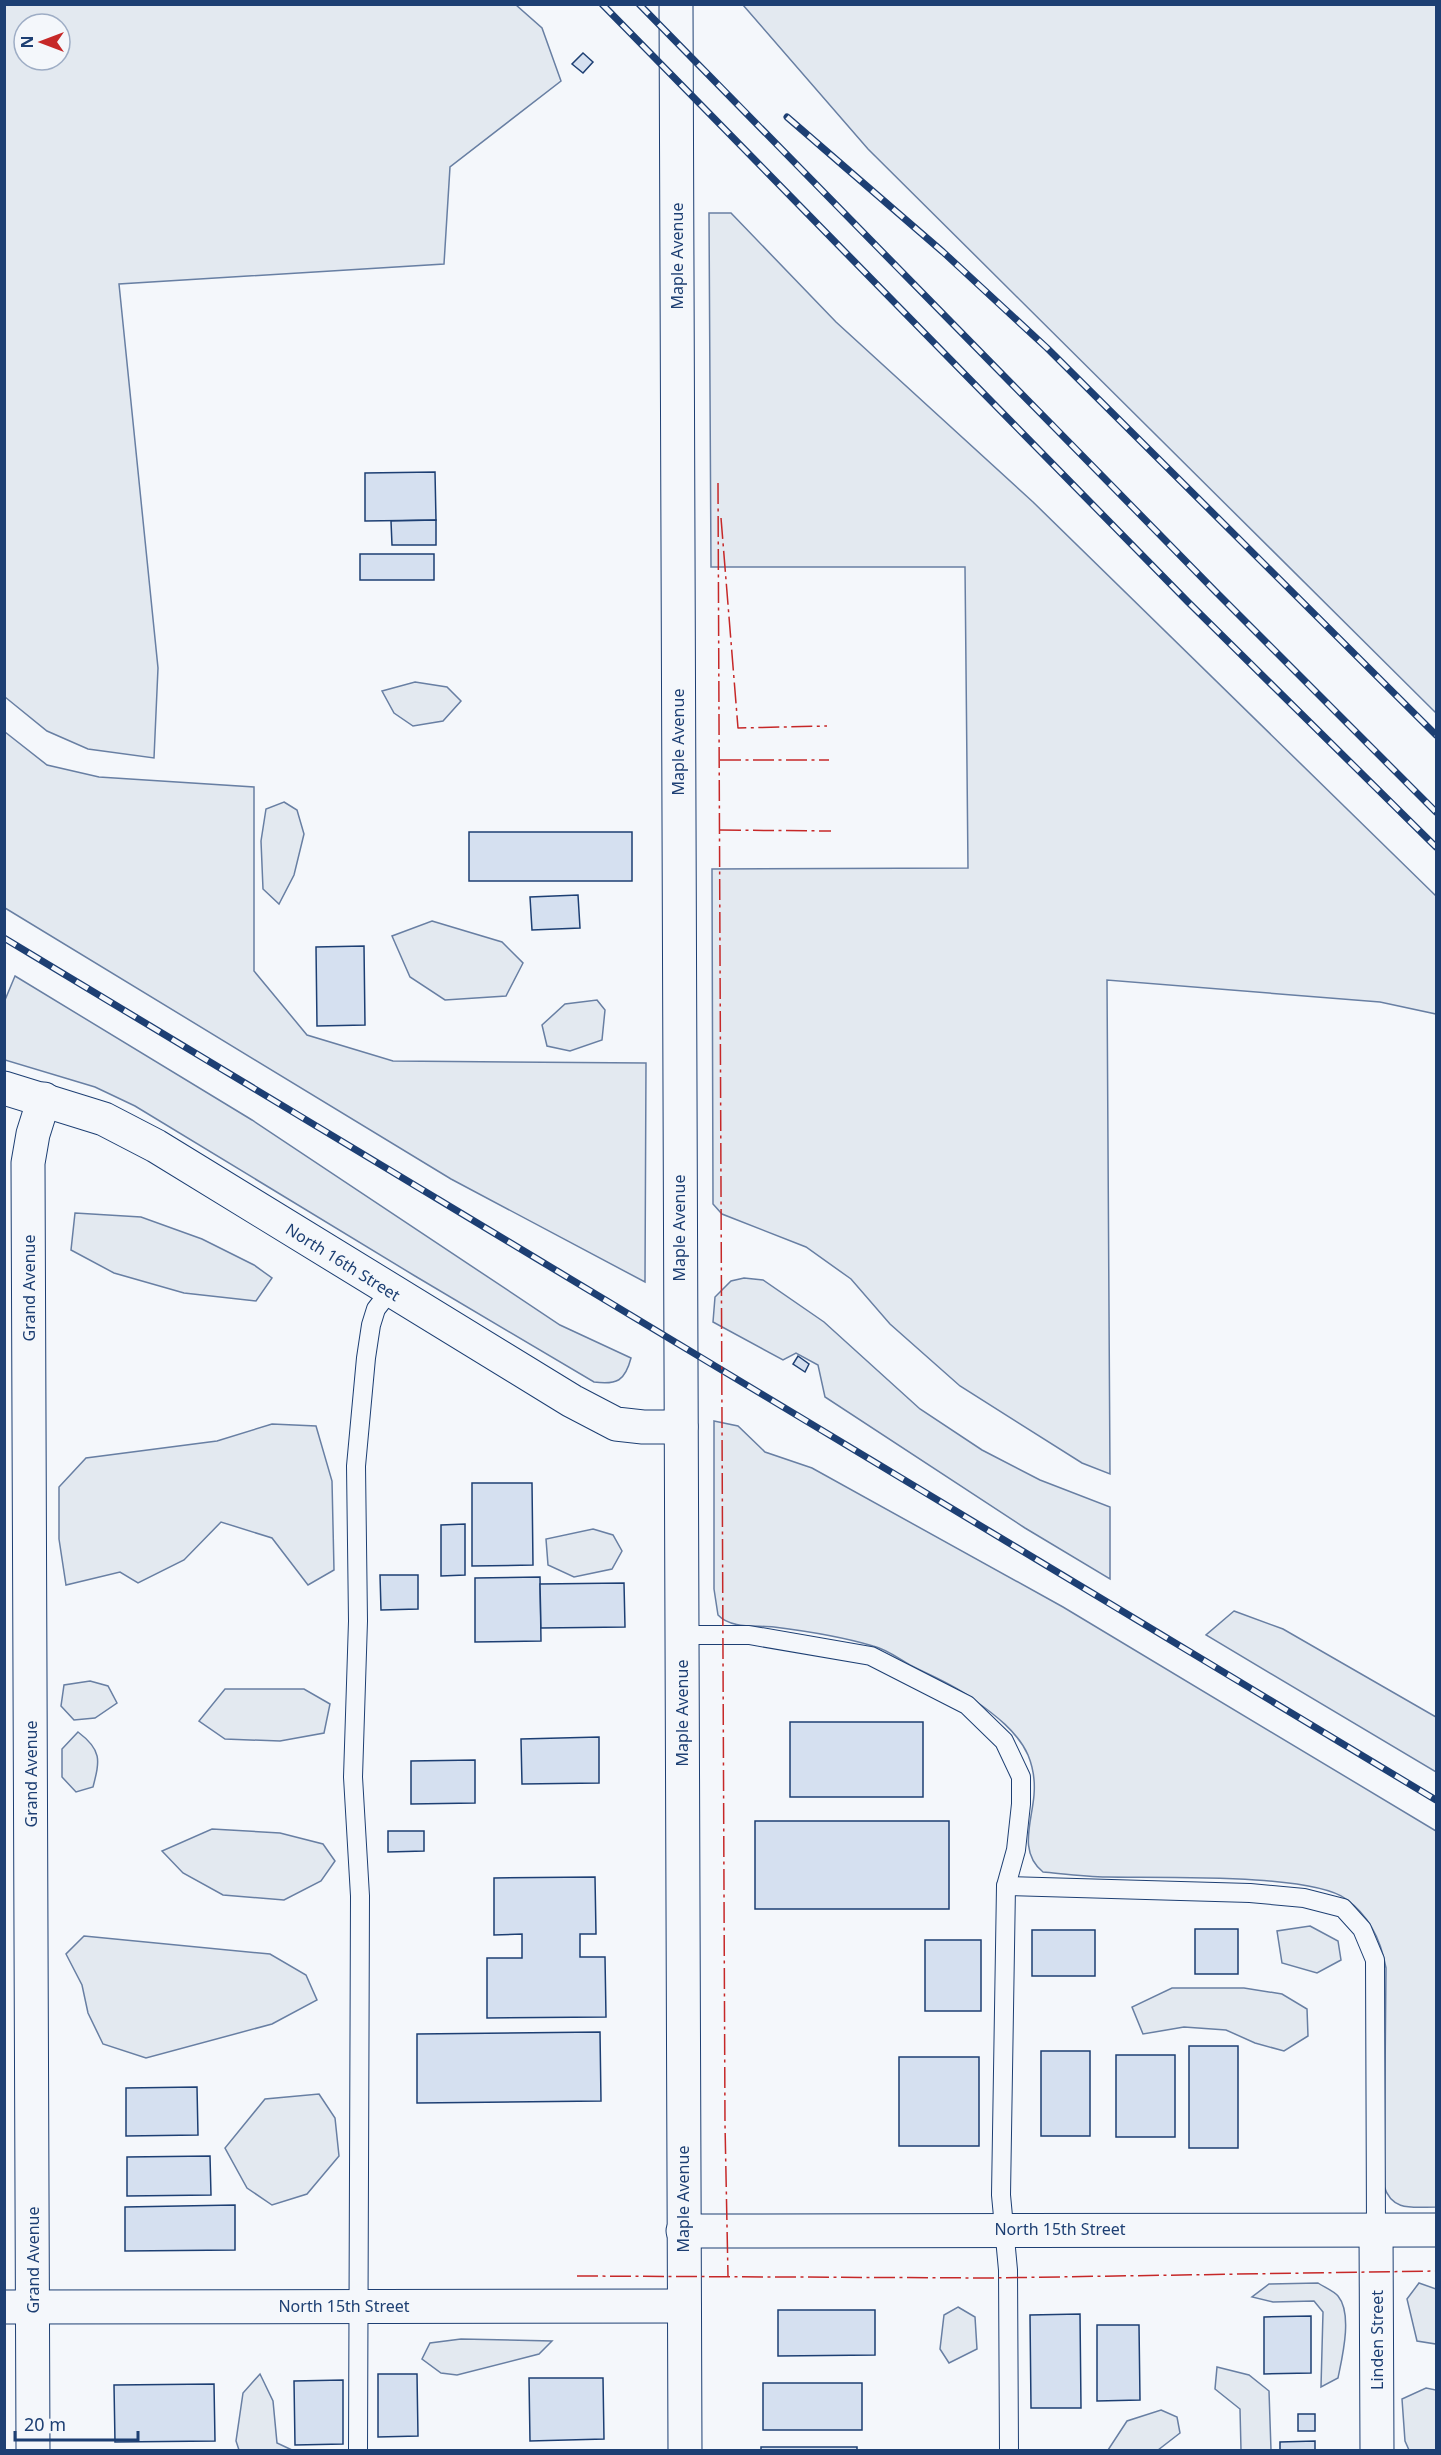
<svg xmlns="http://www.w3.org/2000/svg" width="1441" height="2455" font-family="'Noto Sans',sans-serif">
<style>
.green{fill:#e3e9f0;stroke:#687fa3;stroke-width:1.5;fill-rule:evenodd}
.building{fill:#d5e0f0;stroke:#1d3f73;stroke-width:1.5}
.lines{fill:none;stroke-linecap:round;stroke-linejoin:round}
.service-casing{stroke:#1d3f73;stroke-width:20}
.minor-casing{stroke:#1d3f73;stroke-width:35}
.secondary-casing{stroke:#1d3f73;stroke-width:35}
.service{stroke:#f4f7fb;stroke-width:18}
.minor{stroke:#f4f7fb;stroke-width:33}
.secondary{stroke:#f4f7fb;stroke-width:33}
.rail-casing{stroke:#1d3f73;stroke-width:7}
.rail{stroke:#f4f7fb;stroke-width:4.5;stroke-dasharray:14;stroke-linecap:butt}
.power{stroke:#c62828;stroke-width:1.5;stroke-dasharray:21 4.5 3 4.5;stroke-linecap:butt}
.labels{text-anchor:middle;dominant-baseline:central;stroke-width:4.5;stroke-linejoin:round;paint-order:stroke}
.street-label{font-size:16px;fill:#1d3f73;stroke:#f4f7fb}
</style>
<rect width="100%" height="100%" fill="#f4f7fb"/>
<g class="green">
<path d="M4,5H516L542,28L561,81L450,167L444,264L119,284L158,668L154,758L88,749L47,731L5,697ZM24,24H60V60H24Z"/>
<polygon points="743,5 1436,5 1436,713 868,149"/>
<polygon points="709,213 731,213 836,322 1033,502 1436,896 1436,1014 1380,1002 1107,980 1110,1474 1082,1463 960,1386 890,1324 851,1279 806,1247 722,1214 713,1204 712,869 968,868 965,567 711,567"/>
<polygon points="415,682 447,687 461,701 443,721 413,726 394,713 382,691"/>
<polygon points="5,732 47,765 99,777 254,787 254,971 307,1035 393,1061 646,1063 645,1282 451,1179 5,908"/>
<polygon points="284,802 297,810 304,834 294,875 279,904 263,889 261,841 266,809"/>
<polygon points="432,921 502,942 523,963 506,996 445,1000 410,977 392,936"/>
<path d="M15,976L252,1120L560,1325L631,1358C625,1381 617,1385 594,1382L415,1276L135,1106L95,1087L5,1060V1000Z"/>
<polygon points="597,1000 605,1010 602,1040 570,1051 547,1046 542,1025 565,1004"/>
<polygon points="75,1213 141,1217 202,1239 254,1265 272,1278 256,1301 184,1293 114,1273 71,1250"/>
<polygon points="744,1278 763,1280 824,1322 920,1409 982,1450 1040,1480 1110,1507 1110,1579 1025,1528 825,1397 818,1365 796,1353 783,1360 713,1322 715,1297 731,1281"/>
<path d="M714,1421L738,1426L765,1452L812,1468L1063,1607L1436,1831V2207C1413,2207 1392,2212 1384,2186L1386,1968C1381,1940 1370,1916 1346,1899C1311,1873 1156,1878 1107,1877C1086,1877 1064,1874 1043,1872C1018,1852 1032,1822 1034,1795C1035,1783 1033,1767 1028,1755C1018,1732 994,1714 974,1700C955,1685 931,1676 910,1665C898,1658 886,1649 873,1646C843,1637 806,1631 774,1627C756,1625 731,1629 718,1615L714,1589Z"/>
<polygon points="272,1424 316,1426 332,1481 334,1570 308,1585 272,1538 221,1522 184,1560 138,1583 120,1572 66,1585 59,1539 59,1487 86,1458 217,1441"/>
<polygon points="593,1529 613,1535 622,1551 612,1569 574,1577 548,1565 546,1539"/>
<polygon points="1234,1611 1283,1629 1436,1717 1436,1772 1206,1635"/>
<polygon points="90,1681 108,1686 117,1703 95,1718 74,1720 61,1706 64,1685"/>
<polygon points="225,1689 304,1689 330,1704 324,1733 280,1741 225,1739 199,1721"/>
<path d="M78,1732C102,1750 100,1760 93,1787L76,1792L62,1777V1749Z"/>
<polygon points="212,1829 280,1833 323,1844 335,1861 321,1881 284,1900 223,1895 183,1873 162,1851"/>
<polygon points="1310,1926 1338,1941 1341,1960 1317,1973 1282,1963 1277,1931"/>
<polygon points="84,1936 270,1954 306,1975 317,2000 272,2024 146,2058 103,2044 88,2013 82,1985 66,1954"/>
<polygon points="1172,1988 1244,1988 1282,1994 1307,2009 1308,2036 1284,2051 1255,2043 1226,2030 1184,2027 1143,2034 1132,2007"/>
<polygon points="319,2094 335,2118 339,2156 307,2194 272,2205 247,2188 225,2148 265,2099"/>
<path d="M1318,2283C1324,2287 1334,2291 1338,2296C1353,2314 1342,2358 1338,2378L1321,2387L1323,2312L1314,2301L1273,2302L1252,2297L1269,2284Z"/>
<polygon points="1419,2283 1436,2289 1436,2344 1417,2341 1407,2299"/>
<polygon points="958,2307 975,2317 977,2349 949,2363 940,2349 944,2315"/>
<polygon points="461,2339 552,2341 539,2354 457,2375 441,2373 422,2359 430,2343"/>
<polygon points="1217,2367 1249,2375 1269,2391 1271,2450 1241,2450 1240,2409 1215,2389"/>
<polygon points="260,2374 273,2401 277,2443 292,2450 239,2450 236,2441 243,2393"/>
<polygon points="1426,2388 1436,2390 1436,2450 1409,2450 1405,2441 1402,2399"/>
<polygon points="1161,2410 1177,2417 1180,2433 1158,2450 1108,2450 1127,2421"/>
</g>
<g class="building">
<polygon points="583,53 593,62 583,73 572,64"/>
<polygon points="435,472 436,520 365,521 365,473"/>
<polygon points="436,520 436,545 392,545 391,521"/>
<rect x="360" y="554" width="74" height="26"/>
<rect x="469" y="832" width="163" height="49"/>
<polygon points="578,895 580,928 532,930 530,897"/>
<polygon points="364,946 365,1025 317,1026 316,947"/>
<polygon points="798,1356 809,1364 805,1372 793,1364"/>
<polygon points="472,1483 532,1483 533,1565 472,1566"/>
<polygon points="465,1524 465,1575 441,1576 441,1525"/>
<polygon points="380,1575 418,1575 418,1609 381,1610"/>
<polygon points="540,1577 541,1641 475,1642 475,1578"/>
<polygon points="624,1583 625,1627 541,1628 540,1584"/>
<rect x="790" y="1722" width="133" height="75"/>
<polygon points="599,1737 599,1783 522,1784 521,1739"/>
<polygon points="475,1760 475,1803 411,1804 411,1761"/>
<rect x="755" y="1821" width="194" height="88"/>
<polygon points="388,1831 424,1831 424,1851 388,1852"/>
<polygon points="595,1877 596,1934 580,1934 580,1957 605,1957 606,2017 487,2018 487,1958 522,1958 522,1934 494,1935 494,1878"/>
<rect x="1195" y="1929" width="43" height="45"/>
<rect x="1032" y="1930" width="63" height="46"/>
<rect x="925" y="1940" width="56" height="71"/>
<polygon points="600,2032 601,2101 417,2103 417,2034"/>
<rect x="1189" y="2046" width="49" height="102"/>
<rect x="1041" y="2051" width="49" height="85"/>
<rect x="1116" y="2055" width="59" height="82"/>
<rect x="899" y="2057" width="80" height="89"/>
<polygon points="197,2087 198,2135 126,2136 126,2088"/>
<polygon points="210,2156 211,2195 127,2196 127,2157"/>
<polygon points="235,2205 235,2250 125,2251 125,2207"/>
<polygon points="778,2310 875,2310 875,2355 778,2356"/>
<polygon points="1080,2314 1081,2408 1031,2408 1030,2315"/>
<polygon points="1311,2316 1311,2373 1264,2374 1264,2317"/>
<polygon points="1097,2325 1139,2325 1140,2400 1097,2401"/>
<polygon points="378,2374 417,2374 418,2436 378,2437"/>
<polygon points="529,2378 603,2378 604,2439 530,2441"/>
<polygon points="343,2380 343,2444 295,2445 294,2381"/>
<rect x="763" y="2383" width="99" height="47"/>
<polygon points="214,2384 215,2441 115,2442 114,2385"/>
<rect x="1298" y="2414" width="17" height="17"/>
<polygon points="1315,2441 1315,2450 1280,2450 1280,2442"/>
<rect x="761" y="2447" width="96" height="3"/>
</g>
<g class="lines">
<defs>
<g id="service">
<polyline points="681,1635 749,1635 871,1656 967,1705 1004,1741 1021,1777 1021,1804 1016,1850 1006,1886"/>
<polyline points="358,2450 360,1896 353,1777 358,1621 356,1466 366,1358 371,1325 376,1309 390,1291"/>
<polyline points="1009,2450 1008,2270 1001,2195 1006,1886 1250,1893 1304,1898 1343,1908 1362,1929 1375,1960 1376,2230"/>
</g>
<g id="minor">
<polyline points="4,1088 104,1119 156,1146 572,1401 616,1424 643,1427 681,1427"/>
<polyline points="1376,2230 1377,2450"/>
<polyline points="683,2231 1436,2230"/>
<polyline points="4,2307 684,2306"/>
<polyline points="33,2450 28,1163 33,1134 44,1099"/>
</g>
<polyline id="secondary" points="676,4 685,2450"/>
</defs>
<use href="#service" class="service-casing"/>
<use href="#minor" class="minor-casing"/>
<use href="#secondary" class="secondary-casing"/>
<use href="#service" class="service"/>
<use href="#minor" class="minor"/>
<use href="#secondary" class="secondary"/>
<defs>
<g id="rail">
<polyline points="602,4 1188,602 1436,847"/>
<polyline points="639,4 1215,591 1436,812"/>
<polyline points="787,117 943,252 1047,348 1436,735"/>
<polyline points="4,938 1436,1800"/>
</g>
</defs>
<use href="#rail" class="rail-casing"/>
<use href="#rail" class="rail"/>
<g class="power">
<polyline points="718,483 725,2124 728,2276"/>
<polyline points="721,518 738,728 827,726"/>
<polyline points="720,760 829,760"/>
<polyline points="720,830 831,831"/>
<polyline points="577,2276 988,2278 1436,2271"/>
</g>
</g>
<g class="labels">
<g class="street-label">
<text transform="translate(677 256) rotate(-90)">Maple Avenue</text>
<text transform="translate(678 742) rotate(-90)">Maple Avenue</text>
<text transform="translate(679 1228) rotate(-90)">Maple Avenue</text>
<text transform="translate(343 1262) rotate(32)">North 16th Street</text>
<text transform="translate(29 1288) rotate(-90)">Grand Avenue</text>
<text transform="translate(682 1713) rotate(-90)">Maple Avenue</text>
<text transform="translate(31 1774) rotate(-90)">Grand Avenue</text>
<text transform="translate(683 2199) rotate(-90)">Maple Avenue</text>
<text x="1060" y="2229">North 15th Street</text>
<text transform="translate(33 2260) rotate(-90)">Grand Avenue</text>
<text x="344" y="2306">North 15th Street</text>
<text transform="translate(1377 2340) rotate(-90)">Linden Street</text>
</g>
</g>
<rect width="1441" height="2455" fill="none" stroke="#1d3f73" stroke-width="12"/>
<g transform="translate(42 42) rotate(270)"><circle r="28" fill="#f4f7fb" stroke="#9eadc5" stroke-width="1.5"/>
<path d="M0-4.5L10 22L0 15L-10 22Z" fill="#c62828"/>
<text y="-9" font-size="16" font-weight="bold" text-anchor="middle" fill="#1d3f73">N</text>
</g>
<path d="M15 2431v9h123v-9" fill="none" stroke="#1d3f73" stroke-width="3"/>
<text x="24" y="2431" font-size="18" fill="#1d3f73" stroke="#f4f7fb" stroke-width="4.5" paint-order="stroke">20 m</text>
</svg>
